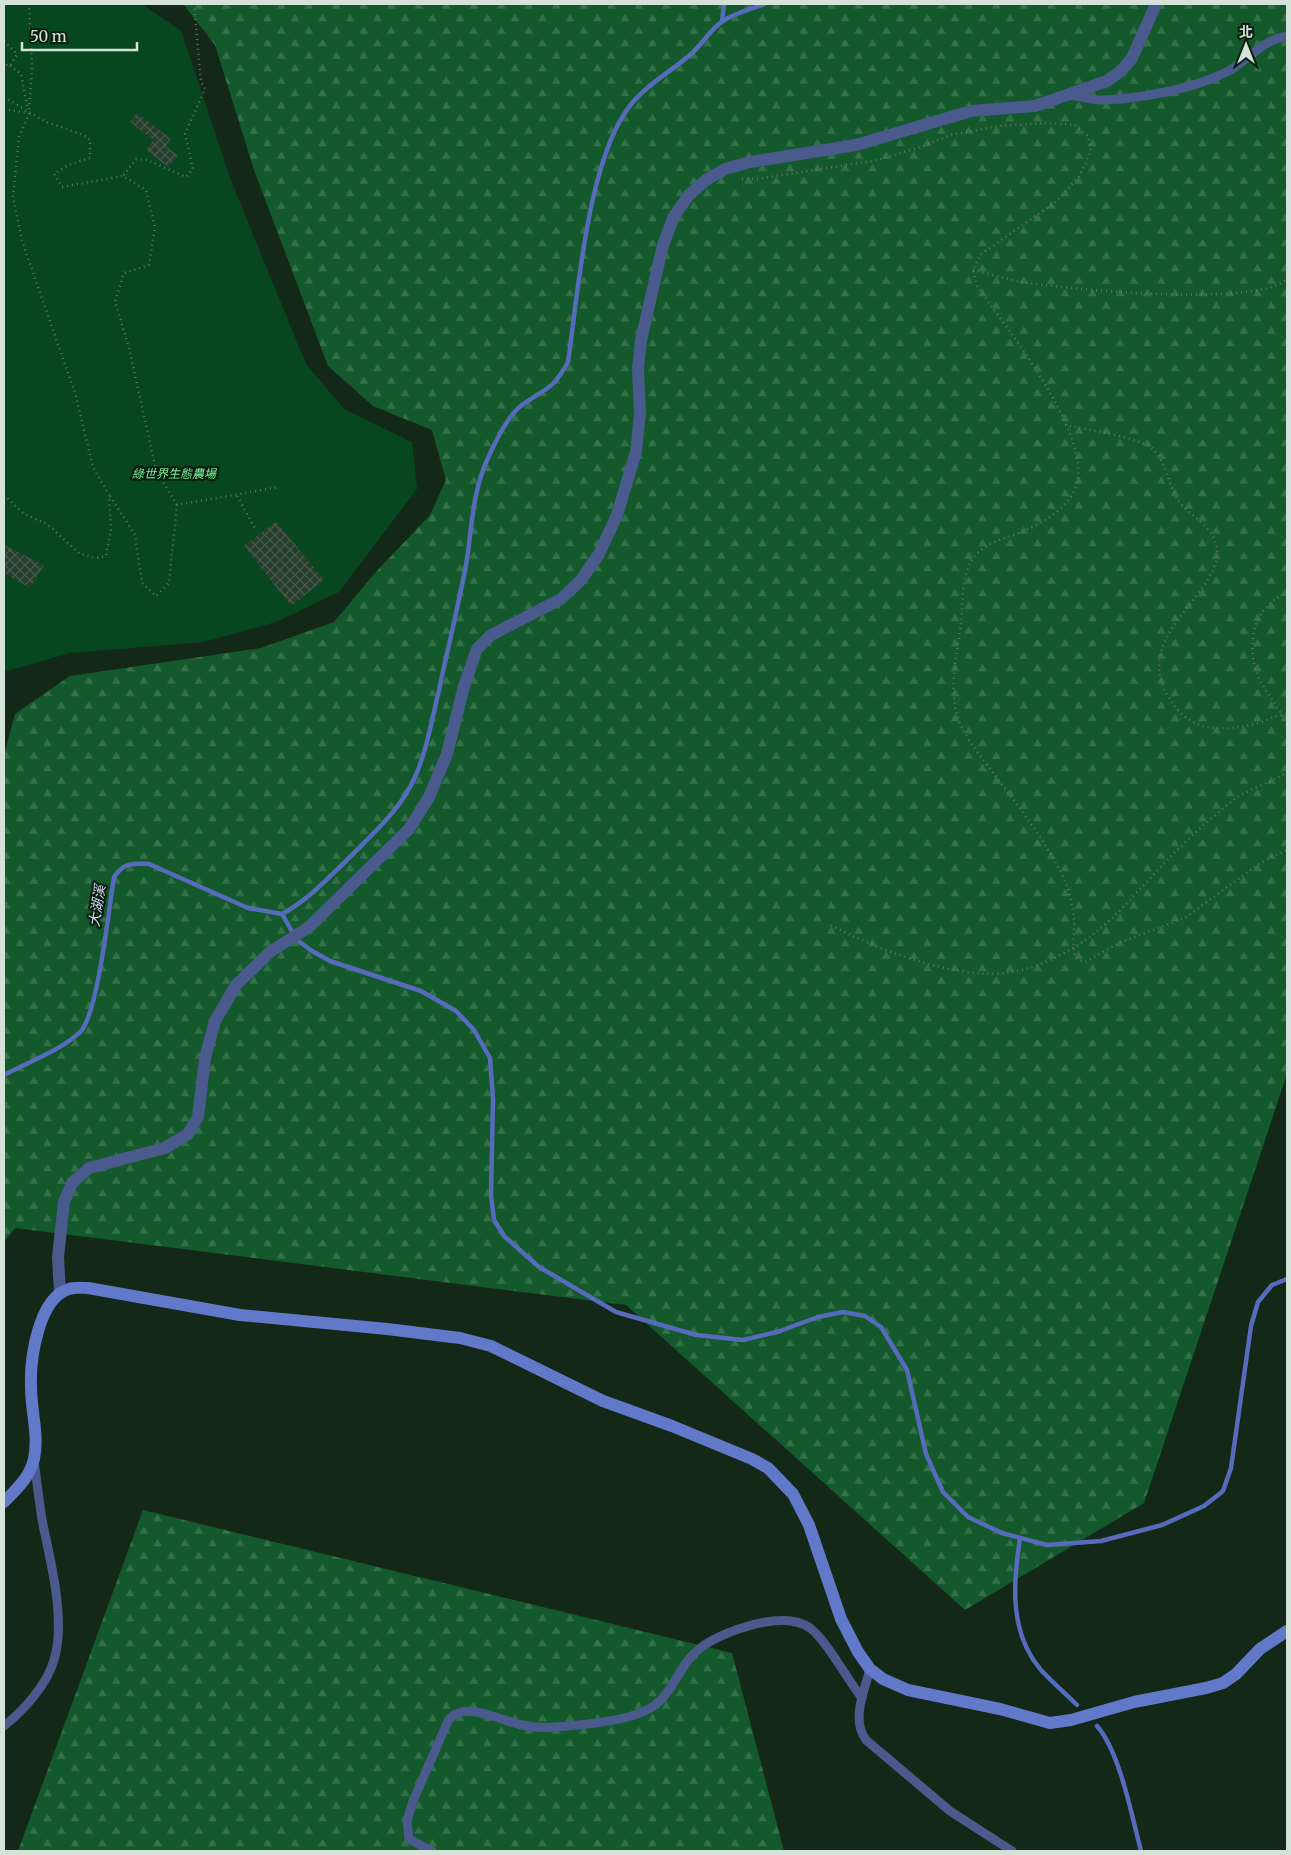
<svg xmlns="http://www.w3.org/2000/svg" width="1291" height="1855" font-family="Merriweather,'Noto Sans TC',serif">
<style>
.forest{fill:url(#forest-firs)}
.park{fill:#06471f}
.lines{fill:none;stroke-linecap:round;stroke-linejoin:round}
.stream{stroke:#566bbb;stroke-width:4.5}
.building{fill:url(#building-cross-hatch)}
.path{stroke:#637466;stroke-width:2.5;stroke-dasharray:1 4;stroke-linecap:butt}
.lane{stroke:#4b5a8d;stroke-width:9}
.street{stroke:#4b5a8d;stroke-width:12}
.secondary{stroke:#6278c9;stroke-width:12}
.labels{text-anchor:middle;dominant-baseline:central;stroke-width:4.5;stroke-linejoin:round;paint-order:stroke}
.park-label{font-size:12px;font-style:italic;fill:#7dee99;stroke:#0a1f0f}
.water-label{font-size:14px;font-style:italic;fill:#d4dcf2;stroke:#0a1f0f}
</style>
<defs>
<pattern id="forest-firs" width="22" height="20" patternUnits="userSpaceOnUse" patternTransform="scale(1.25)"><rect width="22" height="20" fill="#13592b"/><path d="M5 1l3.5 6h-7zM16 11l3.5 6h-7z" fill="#347149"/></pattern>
<pattern id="building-cross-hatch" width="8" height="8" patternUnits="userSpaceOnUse" patternTransform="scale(1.25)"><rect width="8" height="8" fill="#283e2d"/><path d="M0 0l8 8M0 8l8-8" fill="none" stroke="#465a4b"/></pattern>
</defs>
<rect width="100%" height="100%" fill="#142818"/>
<g class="forest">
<polygon points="183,4 1287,4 1287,1074 1144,1503 965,1610 626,1305 15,1228 4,1242 4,755 15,714 70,676 261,648 334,622 374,574 430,515 446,480 432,430 373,406 328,366 254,170 215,45"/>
<polygon points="143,1510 732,1653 784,1851 18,1851"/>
</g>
<polygon class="park" points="4,4 142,4 181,31 230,178 306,364 344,409 412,442 417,489 339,592 276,622 204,642 70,653 4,672"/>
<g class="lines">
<g class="stream">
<polyline points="722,21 724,4"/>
<polyline points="282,914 297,940 312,951 330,961 421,991 456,1011 474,1030 490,1058 493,1099 491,1195 494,1220 504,1236 539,1267 616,1312 696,1335 743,1340 777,1332 818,1317 843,1312 865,1316 881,1327 907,1370 926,1454 943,1492 968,1517 1002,1533 1047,1545 1101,1541 1162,1525 1204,1506 1223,1491 1231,1468 1251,1326 1258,1302 1272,1285 1287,1279"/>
<path d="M282,914C307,901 326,880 346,861C370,836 401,810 415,777C427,750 432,719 439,690C448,648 458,607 466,565C472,529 472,492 488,458C495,442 507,416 522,405C547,387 552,391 568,362C578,294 588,153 633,102C650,82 672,71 691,54C703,44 710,29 723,21C735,13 751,9 765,4"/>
<path d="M4,1075C26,1063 64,1049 81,1031C98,1012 109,907 114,877C123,863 133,863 149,864L248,908L282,914"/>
<path d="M1020,1538C1013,1583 1009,1633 1041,1670C1052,1682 1065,1693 1077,1705"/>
<path d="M1097,1726C1120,1752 1132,1817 1141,1851"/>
</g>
</g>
<g class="building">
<polygon points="137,113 171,139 166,146 178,156 168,167 146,150 153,140 130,122"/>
<polygon points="276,521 324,580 291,606 244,546"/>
<polygon points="4,545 44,565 30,588 4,573"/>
</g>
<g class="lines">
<g class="path">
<polyline points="4,41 17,54 10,66 4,64"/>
<polyline points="10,66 21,74 28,110"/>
<polyline points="4,97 44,121 86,136 90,140 90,158 68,165 54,174 62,187 123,176"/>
<polyline points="4,109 27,113"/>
<path d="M742,179H757L878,160L924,146L950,135L999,126L1049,123L1075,125L1088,136L1091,151L1080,175L1057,201L980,255L973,270L977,286C1006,328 1093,434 1076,486C1070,506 1045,522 1026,530C1008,538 987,541 974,557C961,574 963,603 961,623C957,652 949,686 957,715C963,736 982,758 995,775C1020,809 1046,841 1064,879C1070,892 1073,906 1074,921C1075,934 1070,949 1078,960L1085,962L1121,942L1185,918L1260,863L1287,850"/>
<path d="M973,270C987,273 1002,278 1017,281C1061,289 1258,308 1287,279"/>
<path d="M1065,425C1083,429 1142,438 1153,449C1166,462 1168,484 1178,500C1189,516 1216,527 1217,550C1219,564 1208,580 1200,591C1172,628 1140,658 1173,704C1182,717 1197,727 1214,728C1229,729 1244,727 1259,723C1269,720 1277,714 1287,714"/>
<polyline points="4,495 24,514 47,524 80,554 97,558 106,556 111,530 109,495 93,467 75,393 22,241 13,196 19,137 29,114 32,69 29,4"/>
<polyline points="110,496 135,535 142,583 156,596 169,583 177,505 279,487"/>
<polyline points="237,496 256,530"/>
<polyline points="177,505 156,470 129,348 115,302 124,273 149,265 155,228 146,190 123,176 136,159 147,160 186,177 193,169 185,134 205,89 201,82 194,4"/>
<path d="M1287,592C1278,597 1270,602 1263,611C1248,630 1250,665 1262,684C1271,699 1281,711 1287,727"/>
<path d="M831,925C875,949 955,979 1005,973C1034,970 1067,954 1091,936C1115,918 1135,894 1156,872C1179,847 1204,824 1231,802C1247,788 1270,784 1287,772"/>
</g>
<g class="lane">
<path d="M1072,95C1081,97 1092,100 1102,100C1140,99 1199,88 1232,69C1253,56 1261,41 1287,36"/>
<path d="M870,1669C864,1692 851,1719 866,1740L950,1811L1012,1851"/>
<path d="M4,1726C23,1711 47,1685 54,1660C66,1621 51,1563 43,1525C39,1503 37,1482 34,1460"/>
<path d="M432,1851L409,1839L407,1821L413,1801L448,1721C463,1699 501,1721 522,1725C536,1728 552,1728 567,1726C591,1724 635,1720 655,1705C674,1691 680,1664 699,1649C722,1631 783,1609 810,1628C827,1641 847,1679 862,1698"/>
</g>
<polyline class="street" points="60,1293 58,1257 64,1202 72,1183 89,1168 165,1148 188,1134 198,1117 205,1058 215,1021 236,985 270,952 309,927 409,829 429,797 447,754 464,686 477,649 491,635 561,599 581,580 599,554 617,515 636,452 640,413 638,369 641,340 663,245 674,216 689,195 706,180 725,169 750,162 856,145 971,111 1035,106 1107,81 1121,71 1132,58 1156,4"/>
<path class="secondary" d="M4,1502C16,1490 30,1477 34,1459C39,1435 31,1411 31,1387C30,1360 38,1298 69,1289C75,1287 82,1288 88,1288L240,1315L387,1329L460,1338L491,1346L603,1401L672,1426L752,1459L768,1468L793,1494L809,1525L841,1619L858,1652L870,1669L883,1679L908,1690L1000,1709L1050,1723L1071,1720L1134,1702L1206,1688L1223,1683L1236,1674L1260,1649L1287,1631"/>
</g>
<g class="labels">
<g class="park-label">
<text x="174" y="473">綠世界生態農場</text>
</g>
<g class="water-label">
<text transform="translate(97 906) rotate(-81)">大湖溪</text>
</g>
</g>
<rect width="1291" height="1855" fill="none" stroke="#d5e2d7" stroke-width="10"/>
<g transform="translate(1246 45)" stroke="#0a1f0f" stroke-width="4" paint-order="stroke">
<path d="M0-4L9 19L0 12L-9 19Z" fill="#d5e2d7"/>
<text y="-8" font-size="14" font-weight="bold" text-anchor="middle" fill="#d5e2d7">北</text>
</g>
<path d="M22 42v8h115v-8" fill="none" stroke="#d5e2d7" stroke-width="2.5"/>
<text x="30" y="42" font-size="15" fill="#d5e2d7" stroke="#0a1f0f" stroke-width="4" paint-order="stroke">50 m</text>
</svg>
